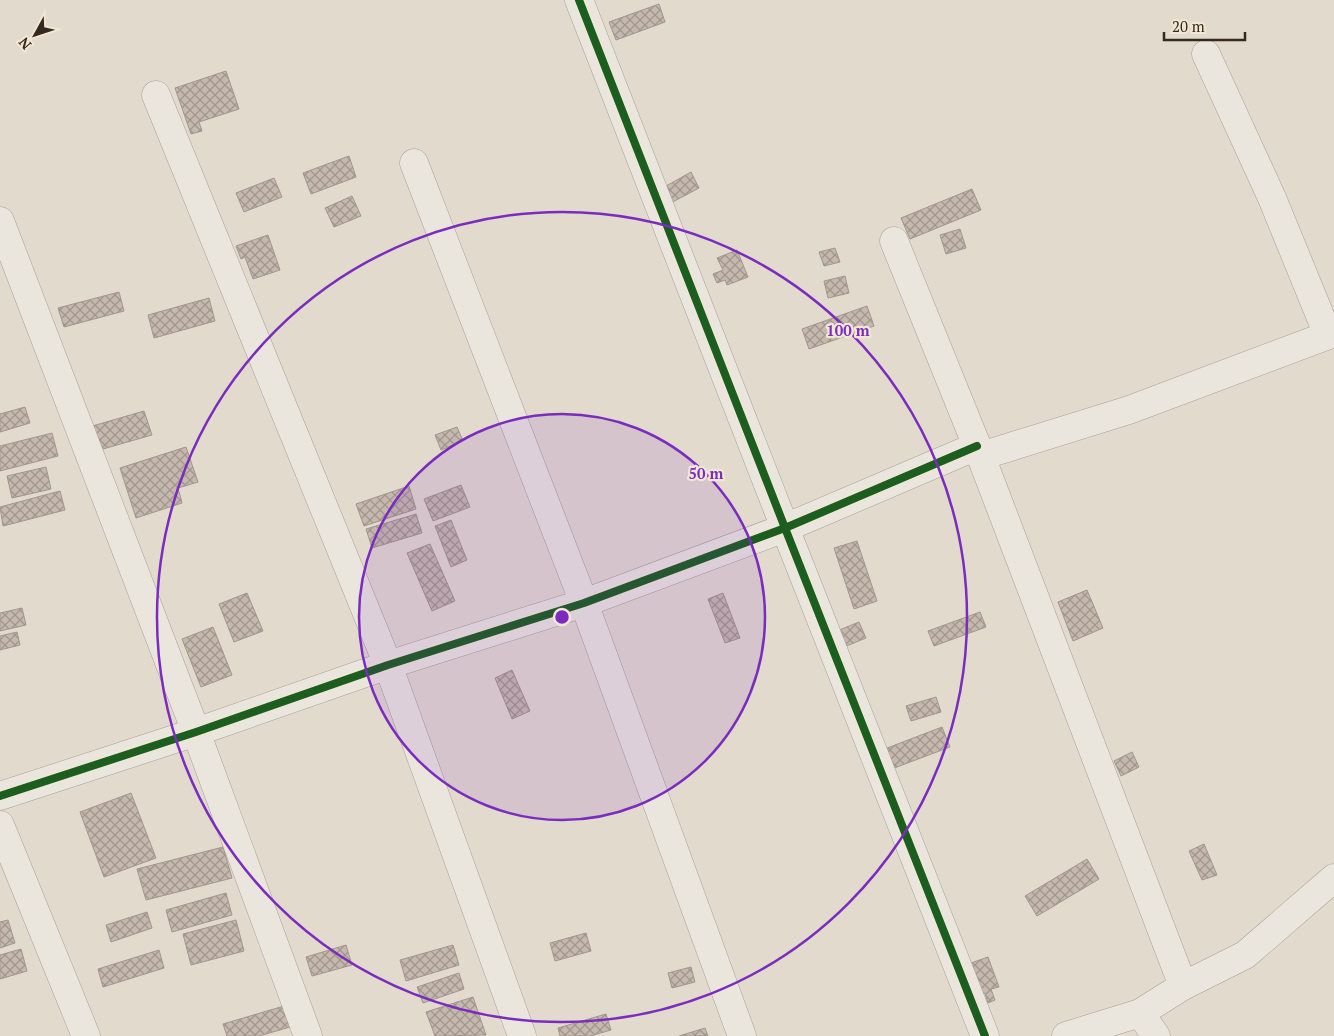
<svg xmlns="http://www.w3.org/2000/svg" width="1334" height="1036" font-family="'PT Serif',serif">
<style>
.building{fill:url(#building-cross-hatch);stroke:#a2968d}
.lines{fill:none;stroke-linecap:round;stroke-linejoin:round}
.minor-casing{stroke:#a7a096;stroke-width:29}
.minor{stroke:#eae6de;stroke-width:28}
.cycleway-casing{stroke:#f2e7d4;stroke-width:11}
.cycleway{stroke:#1b5e20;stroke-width:8}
.ring{fill:none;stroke:#7b2cbf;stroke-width:2.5}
.centre{fill:#7b2cbf;stroke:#f2e7d4;stroke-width:2.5}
.ring-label{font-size:15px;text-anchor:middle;font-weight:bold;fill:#7b2cbf;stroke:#f2e7d4;stroke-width:4.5;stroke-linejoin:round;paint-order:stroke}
</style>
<defs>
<pattern id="building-cross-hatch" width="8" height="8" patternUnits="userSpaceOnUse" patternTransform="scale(1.25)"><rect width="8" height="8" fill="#c5b9ae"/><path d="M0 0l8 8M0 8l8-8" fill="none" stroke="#a1968d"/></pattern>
</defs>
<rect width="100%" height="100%" fill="#e2dacd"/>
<g class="building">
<polygon points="659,4 665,22 616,40 609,22"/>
<polygon points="226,71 239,109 199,122 202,131 191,134 175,88"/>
<polygon points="349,156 356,177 311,194 303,173"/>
<polygon points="691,172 699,188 667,205 659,190"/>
<polygon points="274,178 282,197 244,212 236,193"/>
<polygon points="972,189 981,210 910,239 901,218"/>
<polygon points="352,196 361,216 334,227 325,208"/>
<polygon points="960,229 966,248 946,254 940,235"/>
<polygon points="268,235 280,270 253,279 245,257 241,259 236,246"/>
<polygon points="835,248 840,262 824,266 819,252"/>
<polygon points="737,250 748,277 727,285 725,280 717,283 713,274 723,270 717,258"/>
<polygon points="845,276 849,293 828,298 824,281"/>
<polygon points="119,292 124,311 64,327 58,308"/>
<polygon points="209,298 215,321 154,338 148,315"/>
<polygon points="867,306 874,326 809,349 802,329"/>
<polygon points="25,407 30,423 0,432 0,414"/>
<polygon points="144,411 152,435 96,451 89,427"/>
<polygon points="457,427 463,441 441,450 435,435"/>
<polygon points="52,433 58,456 0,471 0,446"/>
<polygon points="186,447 198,482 178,488 182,503 136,518 120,468"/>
<polygon points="46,467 51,489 12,498 7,476"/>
<polygon points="461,485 470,507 433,521 424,499"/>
<polygon points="409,486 416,509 364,526 356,504"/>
<polygon points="60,491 65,510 3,526 0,507"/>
<polygon points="416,514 422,533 372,548 366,529"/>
<polygon points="451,520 467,560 451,567 435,526"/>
<polygon points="857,541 877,601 854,609 834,548"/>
<polygon points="430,544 455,601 432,611 407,553"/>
<polygon points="1087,590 1103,628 1073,641 1058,602"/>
<polygon points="247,593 263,631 234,642 219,604"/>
<polygon points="723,593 740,638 725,643 708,599"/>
<polygon points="22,608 26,625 0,631 0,613"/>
<polygon points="980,612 986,627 934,646 928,631"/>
<polygon points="859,622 866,638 839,649 832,633"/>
<polygon points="213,627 232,675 201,687 182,639"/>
<polygon points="17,632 20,645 0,650 0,636"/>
<polygon points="512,670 530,711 512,719 495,678"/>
<polygon points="936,697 941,712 911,721 906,706"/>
<polygon points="942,727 950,747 889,770 882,750"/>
<polygon points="1132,752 1139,767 1121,776 1114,761"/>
<polygon points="131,793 156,858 104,877 80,812"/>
<polygon points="1204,844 1217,875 1202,880 1189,851"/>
<polygon points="223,847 232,878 146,900 137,869"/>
<polygon points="1087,859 1099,879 1037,916 1025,896"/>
<polygon points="226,893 232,915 172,932 166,910"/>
<polygon points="147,912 152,928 111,942 106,925"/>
<polygon points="8,920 15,943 0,948 0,922"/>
<polygon points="236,920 244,951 191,965 183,934"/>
<polygon points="586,933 591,951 555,961 550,943"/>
<polygon points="346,945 352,965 312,976 306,957"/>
<polygon points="453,945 459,965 406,981 400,960"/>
<polygon points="21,949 27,971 0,979 0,955"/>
<polygon points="159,950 164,968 103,987 98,969"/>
<polygon points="988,957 999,987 991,989 995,1000 988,1003 985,993 982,994 971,963"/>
<polygon points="691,967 695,982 672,988 668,973"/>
<polygon points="459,973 464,989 423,1003 417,987"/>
<polygon points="473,997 486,1035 435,1036 426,1012"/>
<polygon points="284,1006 290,1027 259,1036 227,1036 223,1024"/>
<polygon points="606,1014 611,1030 590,1036 560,1036 558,1028"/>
<polygon points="705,1028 708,1036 679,1036"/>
</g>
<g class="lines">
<defs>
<g id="minor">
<polyline points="579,0 785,528 985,1036"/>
<polyline points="1206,54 1272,198 1328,335"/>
<polyline points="156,95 388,665 522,1036"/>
<polyline points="414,163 584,603 742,1036"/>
<polyline points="0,221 196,732 308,1036"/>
<polyline points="894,241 977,446 1183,986"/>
<polyline points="981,456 1129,410 1334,333"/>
<polyline points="0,796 196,732 388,665 584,603 785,528 977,446"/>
<polyline points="0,825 86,1036"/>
<polyline points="1140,1013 1156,1036"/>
<polyline points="1066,1036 1140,1013 1183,986 1245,955 1334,878"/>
</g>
</defs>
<use href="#minor" class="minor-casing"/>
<use href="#minor" class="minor"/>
<defs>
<g id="cycleway">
<polyline points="579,0 785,528 985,1036"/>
<polyline points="0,796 196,732 388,665 584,603 785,528 977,446"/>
</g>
</defs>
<use href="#cycleway" class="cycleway-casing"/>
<use href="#cycleway" class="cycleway"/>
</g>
<circle cx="562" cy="617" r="203" fill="#7b2cbf" fill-opacity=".12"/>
<g class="ring">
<circle cx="562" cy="617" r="203"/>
<circle cx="562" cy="617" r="405"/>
</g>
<circle cx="562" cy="617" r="8" class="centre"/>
<g class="ring-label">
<text x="848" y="336">100 m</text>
<text x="706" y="479">50 m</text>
</g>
<g transform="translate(35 35) rotate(230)" stroke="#f2e7d4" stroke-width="4" paint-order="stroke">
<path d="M0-4L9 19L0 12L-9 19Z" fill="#35281f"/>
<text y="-8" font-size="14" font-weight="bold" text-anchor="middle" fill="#35281f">N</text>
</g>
<path d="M1164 32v8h81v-8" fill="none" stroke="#35281f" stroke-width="2.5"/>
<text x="1172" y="32" font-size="15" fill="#35281f" stroke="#f2e7d4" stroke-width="4" paint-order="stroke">20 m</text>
</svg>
